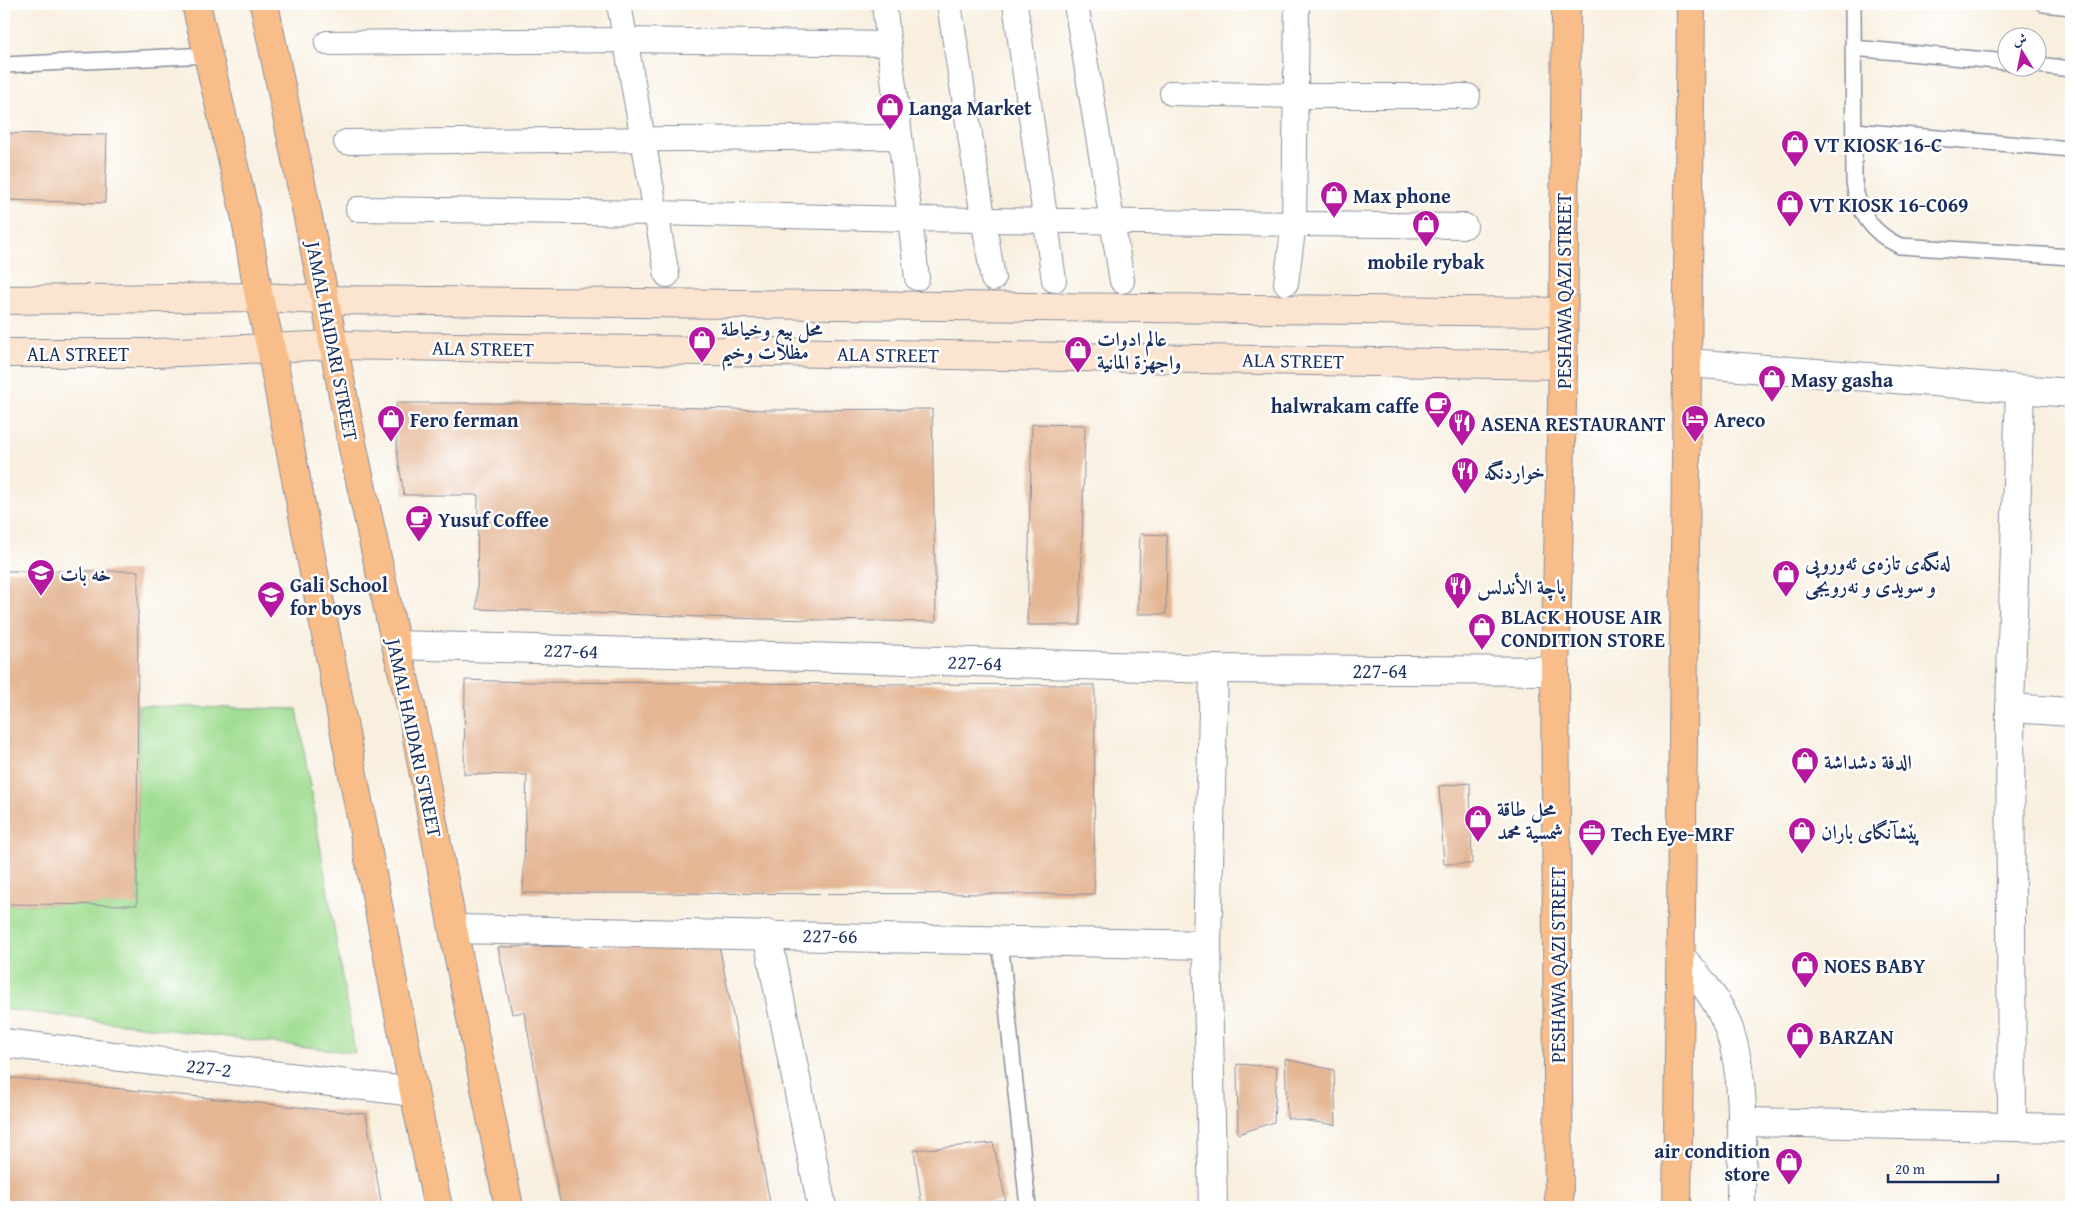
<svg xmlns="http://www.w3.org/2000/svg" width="2075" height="1211" font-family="'Gentium Book Plus',Amiri,serif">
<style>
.green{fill:#a0dd92;stroke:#5e8678}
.building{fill:#e4b694}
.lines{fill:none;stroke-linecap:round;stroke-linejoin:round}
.service-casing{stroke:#8a8f9e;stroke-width:18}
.pedestrian-casing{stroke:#8a8f9e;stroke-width:26}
.minor-casing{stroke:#8a8f9e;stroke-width:30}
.tertiary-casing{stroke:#8a8f9e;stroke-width:30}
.secondary-casing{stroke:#8a8f9e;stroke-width:30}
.primary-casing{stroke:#8a8f9e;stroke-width:30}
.trunk-casing{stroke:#8a8f9e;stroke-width:30}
.service{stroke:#fff;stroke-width:15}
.pedestrian{stroke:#fff;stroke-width:24}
.minor{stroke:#fff;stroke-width:28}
.tertiary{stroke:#fff;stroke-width:28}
.secondary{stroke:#fce5d0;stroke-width:28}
.primary{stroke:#f8bd89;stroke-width:28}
.trunk{stroke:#f8bd89;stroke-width:28}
.labels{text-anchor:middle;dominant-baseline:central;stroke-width:5;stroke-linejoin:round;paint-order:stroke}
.poi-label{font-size:20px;font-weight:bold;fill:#1b2f5e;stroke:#fff;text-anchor:start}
.street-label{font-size:20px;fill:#1b2f5e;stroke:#fff}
</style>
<rect width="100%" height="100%" fill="#fff"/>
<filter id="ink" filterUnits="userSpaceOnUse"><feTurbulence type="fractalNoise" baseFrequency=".02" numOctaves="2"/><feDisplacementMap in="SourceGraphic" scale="10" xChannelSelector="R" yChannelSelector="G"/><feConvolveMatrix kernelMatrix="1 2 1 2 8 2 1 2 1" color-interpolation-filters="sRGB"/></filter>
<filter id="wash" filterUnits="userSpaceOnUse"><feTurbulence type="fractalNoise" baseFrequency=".0096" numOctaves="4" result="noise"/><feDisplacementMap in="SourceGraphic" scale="20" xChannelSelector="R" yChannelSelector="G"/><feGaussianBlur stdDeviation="1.12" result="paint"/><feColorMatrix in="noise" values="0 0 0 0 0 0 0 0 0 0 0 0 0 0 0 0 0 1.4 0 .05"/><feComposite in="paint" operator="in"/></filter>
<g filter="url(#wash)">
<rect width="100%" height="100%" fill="#f8efdf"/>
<polygon class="green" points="138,706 297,709 355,1053 4,1009 4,904 137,904"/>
<g id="blocks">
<g class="building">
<polygon points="4,133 107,135 105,203 4,200"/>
<polygon points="396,403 547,403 764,410 932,409 936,622 762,619 477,609 478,495 404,495 397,452"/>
<polygon points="1032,424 1085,425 1080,625 1027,625"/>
<polygon points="1140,534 1167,535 1166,614 1138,614"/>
<polygon points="4,571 138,571 137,905 4,904"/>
<polygon points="465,680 527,682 1095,685 1094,894 523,893 527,775 464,774"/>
<polygon points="1470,783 1472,864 1444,864 1439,786"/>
<polygon points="719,945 771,1207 561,1207 524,1012 512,1014 498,947"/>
<polygon points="1285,1059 1334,1070 1336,1125 1287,1118"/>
<polygon points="1237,1064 1277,1067 1274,1122 1238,1134"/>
<polygon points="4,1077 366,1114 382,1207 4,1207"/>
<polygon points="993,1143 1006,1201 944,1207 922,1207 914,1150"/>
</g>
</g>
</g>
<g filter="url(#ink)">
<use href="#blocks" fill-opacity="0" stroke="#8a8f9e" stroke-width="1"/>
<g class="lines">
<defs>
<g id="service">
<path d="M1853,4L1854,182C1858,213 1872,233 1900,246L2071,257"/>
<polyline points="2044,4 2071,7"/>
<polyline points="1853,48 2008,62"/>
<polyline points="4,65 208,55"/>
<polyline points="2038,65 2071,69"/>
<polyline points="1854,131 2071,149"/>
<polyline points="1000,940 1028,1207"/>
</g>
<g id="pedestrian">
<polyline points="619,4 667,275"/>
<polyline points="949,4 993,279"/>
<polyline points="1015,4 1054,280"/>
<polyline points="1076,4 1122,281"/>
<polyline points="327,43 626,40 889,44"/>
<polyline points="1172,93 1296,96 1468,96"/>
<polyline points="346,142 900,137"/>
<polyline points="358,209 656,213 910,219 884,4"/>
<polyline points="917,278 910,219 1465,226"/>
<polyline points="1286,283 1294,224 1297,4"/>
</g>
<g id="minor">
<polyline points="396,645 1214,669 1555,671"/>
<polyline points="2010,708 2071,712"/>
<polyline points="453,929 1207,945"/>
<polyline points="767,934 822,1207"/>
<polyline points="4,1043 414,1092"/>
<polyline points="1741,1122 2071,1128"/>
<polyline points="2012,1126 2010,708 2020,389"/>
<polyline points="1213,1207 1207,945 1214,669"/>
</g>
<g id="tertiary">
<polyline points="1689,363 2071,393"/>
<path d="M1680,956C1700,978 1719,1001 1729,1029C1748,1085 1741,1149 1741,1207"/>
</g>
<g id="secondary">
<polyline points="4,300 259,297 325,300 1563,312"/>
<polyline points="4,353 155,353 335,345 1563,365"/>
</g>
<g id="primary">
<polyline points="196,4 245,214 259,297 271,349 414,1092 438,1207"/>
<polyline points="264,4 325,300 353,448 396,645 412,711 453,929 509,1207"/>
</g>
<g id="trunk">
<polyline points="1559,1207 1555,671 1563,365 1566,4"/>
<path d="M1677,1207C1682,806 1689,405 1691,4"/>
</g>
</defs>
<use href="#service" class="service-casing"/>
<use href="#pedestrian" class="pedestrian-casing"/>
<use href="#minor" class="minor-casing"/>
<use href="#tertiary" class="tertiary-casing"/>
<use href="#secondary" class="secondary-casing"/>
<use href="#primary" class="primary-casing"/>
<use href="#trunk" class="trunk-casing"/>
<use href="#service" class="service"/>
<use href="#pedestrian" class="pedestrian"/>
<use href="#minor" class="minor"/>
<use href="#tertiary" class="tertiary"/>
<use href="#secondary" class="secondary"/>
<use href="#primary" class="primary"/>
<use href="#trunk" class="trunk"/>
</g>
</g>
<defs>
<symbol id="shop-pin" viewBox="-11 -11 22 30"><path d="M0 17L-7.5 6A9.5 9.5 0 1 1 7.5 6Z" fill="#b5179e" stroke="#fff"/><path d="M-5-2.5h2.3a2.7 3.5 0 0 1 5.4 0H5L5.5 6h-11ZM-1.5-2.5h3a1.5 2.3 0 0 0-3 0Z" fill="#fff"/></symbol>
<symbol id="cafe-pin" viewBox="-11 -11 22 30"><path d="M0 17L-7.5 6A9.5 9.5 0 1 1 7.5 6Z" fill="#b5179e" stroke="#fff"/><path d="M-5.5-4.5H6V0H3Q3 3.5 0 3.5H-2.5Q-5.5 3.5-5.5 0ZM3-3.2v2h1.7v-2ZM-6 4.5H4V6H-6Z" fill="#fff"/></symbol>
<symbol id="hotel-pin" viewBox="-11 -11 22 30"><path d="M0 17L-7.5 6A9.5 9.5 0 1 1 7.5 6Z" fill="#b5179e" stroke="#fff"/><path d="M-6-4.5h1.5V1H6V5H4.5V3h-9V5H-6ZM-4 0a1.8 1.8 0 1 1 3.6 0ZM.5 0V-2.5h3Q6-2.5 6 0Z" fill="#fff"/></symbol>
<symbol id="restaurant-pin" viewBox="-11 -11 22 30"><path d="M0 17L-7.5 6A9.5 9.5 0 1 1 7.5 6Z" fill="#b5179e" stroke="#fff"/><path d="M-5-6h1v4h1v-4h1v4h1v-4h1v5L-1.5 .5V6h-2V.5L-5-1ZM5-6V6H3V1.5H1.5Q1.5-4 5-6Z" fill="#fff"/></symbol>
<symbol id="school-pin" viewBox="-11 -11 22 30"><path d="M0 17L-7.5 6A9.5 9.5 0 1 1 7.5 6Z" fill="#b5179e" stroke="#fff"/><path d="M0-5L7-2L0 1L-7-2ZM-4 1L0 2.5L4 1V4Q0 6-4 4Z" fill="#fff"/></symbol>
<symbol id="office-pin" viewBox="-11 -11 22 30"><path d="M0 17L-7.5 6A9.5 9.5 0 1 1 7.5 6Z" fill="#b5179e" stroke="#fff"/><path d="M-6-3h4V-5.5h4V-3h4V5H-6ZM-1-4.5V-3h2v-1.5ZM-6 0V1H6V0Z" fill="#fff"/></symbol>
</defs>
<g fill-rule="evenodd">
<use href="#shop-pin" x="874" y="91" width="32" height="43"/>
<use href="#shop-pin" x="1779" y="128" width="32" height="43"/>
<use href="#shop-pin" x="1318" y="179" width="32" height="43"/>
<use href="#shop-pin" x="1774" y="188" width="32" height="43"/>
<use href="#shop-pin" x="1410" y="208" width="32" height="43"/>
<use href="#shop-pin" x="686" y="324" width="32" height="43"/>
<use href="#shop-pin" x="1062" y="334" width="32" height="43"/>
<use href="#shop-pin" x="1756" y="363" width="32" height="43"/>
<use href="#cafe-pin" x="1422" y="389" width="32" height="43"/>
<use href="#shop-pin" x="375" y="403" width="32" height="43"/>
<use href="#hotel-pin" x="1679" y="403" width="32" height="43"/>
<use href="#restaurant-pin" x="1446" y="407" width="32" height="43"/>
<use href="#restaurant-pin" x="1449" y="455" width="32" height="43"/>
<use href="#cafe-pin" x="403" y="503" width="32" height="43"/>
<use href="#school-pin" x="25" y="557" width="32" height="43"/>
<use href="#shop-pin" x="1770" y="558" width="32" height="43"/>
<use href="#restaurant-pin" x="1442" y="570" width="32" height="43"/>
<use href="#school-pin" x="255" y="579" width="32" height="43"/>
<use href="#shop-pin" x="1466" y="611" width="32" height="43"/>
<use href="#shop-pin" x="1789" y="745" width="32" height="43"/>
<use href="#shop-pin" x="1462" y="803" width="32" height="43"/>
<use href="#shop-pin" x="1786" y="815" width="32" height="43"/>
<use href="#office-pin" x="1576" y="817" width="32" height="43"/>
<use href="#shop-pin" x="1789" y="949" width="32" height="43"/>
<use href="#shop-pin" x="1784" y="1020" width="32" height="43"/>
<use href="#shop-pin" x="1773" y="1146" width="32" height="43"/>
</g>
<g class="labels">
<g class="poi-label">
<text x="909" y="107">Langa Market</text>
<text x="1814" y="144">VT KIOSK 16-C</text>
<text x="1353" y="195">Max phone</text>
<text x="1809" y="204">VT KIOSK 16-C069</text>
<text x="1426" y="261" text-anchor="middle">mobile rybak</text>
<text x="721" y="328">محل بيع وخياطة<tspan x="721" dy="23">مظلات وخيم</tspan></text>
<text x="1097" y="338">عالم ادوات<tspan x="1097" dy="23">واجهزة المانية</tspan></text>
<text x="1791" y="379">Masy gasha</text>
<text x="1419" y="405" text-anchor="end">halwrakam caffe</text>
<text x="410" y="419">Fero ferman</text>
<text x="1714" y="419">Areco</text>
<text x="1481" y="423">ASENA RESTAURANT</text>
<text x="1484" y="471">خواردنگە</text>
<text x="438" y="519">Yusuf Coffee</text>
<text x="1805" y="562">لەنگەی تازەی ئەوروپی<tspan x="1805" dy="23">و سویدی و نەرویجی</tspan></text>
<text x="60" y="573">خه بات</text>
<text x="290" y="584">Gali School<tspan x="290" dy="23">for boys</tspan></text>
<text x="1477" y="586">پاچة الأندلس</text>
<text x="1501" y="616">BLACK HOUSE AIR<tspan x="1501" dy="23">CONDITION STORE</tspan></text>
<text x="1824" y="761">الدفة دشداشة</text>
<text x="1497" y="808">محل طاقة<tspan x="1497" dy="23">شمسية محمد</tspan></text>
<text x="1821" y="831">پێشآنگای باران</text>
<text x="1611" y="833">Tech Eye-MRF</text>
<text x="1824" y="965">NOES BABY</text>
<text x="1819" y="1036">BARZAN</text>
<text x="1770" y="1150" text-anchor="end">air condition<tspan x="1770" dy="23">store</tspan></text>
</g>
<g class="street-label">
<text transform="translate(1563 291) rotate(-90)">PESHAWA QAZI STREET</text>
<text transform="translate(333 341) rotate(79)">JAMAL HAIDARI STREET</text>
<text transform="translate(483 348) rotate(1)">ALA STREET</text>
<text x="78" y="353">ALA STREET</text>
<text transform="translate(888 354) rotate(1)">ALA STREET</text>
<text transform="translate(1293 360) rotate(1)">ALA STREET</text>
<text transform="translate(571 650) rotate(2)">227-64</text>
<text transform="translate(975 662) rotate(2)">227-64</text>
<text x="1380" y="670">227-64</text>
<text transform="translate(415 738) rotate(78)">JAMAL HAIDARI STREET</text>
<text transform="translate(830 935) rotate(1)">227-66</text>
<text transform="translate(1557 965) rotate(-90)">PESHAWA QAZI STREET</text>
<text transform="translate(209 1067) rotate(7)">227-2</text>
</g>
</g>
<rect width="2075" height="1211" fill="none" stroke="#fff" stroke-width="20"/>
<g transform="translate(2022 52) rotate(350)"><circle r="24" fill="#ffffff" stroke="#a4acbf"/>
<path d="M0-4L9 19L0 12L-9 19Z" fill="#b5179e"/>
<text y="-8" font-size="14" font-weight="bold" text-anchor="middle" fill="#1b2f5e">ش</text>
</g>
<path d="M1888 1174v8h110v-8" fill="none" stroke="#1b2f5e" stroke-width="2.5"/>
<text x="1895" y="1174" font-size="15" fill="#1b2f5e" stroke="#ffffff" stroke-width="4" paint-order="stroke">20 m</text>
</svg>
